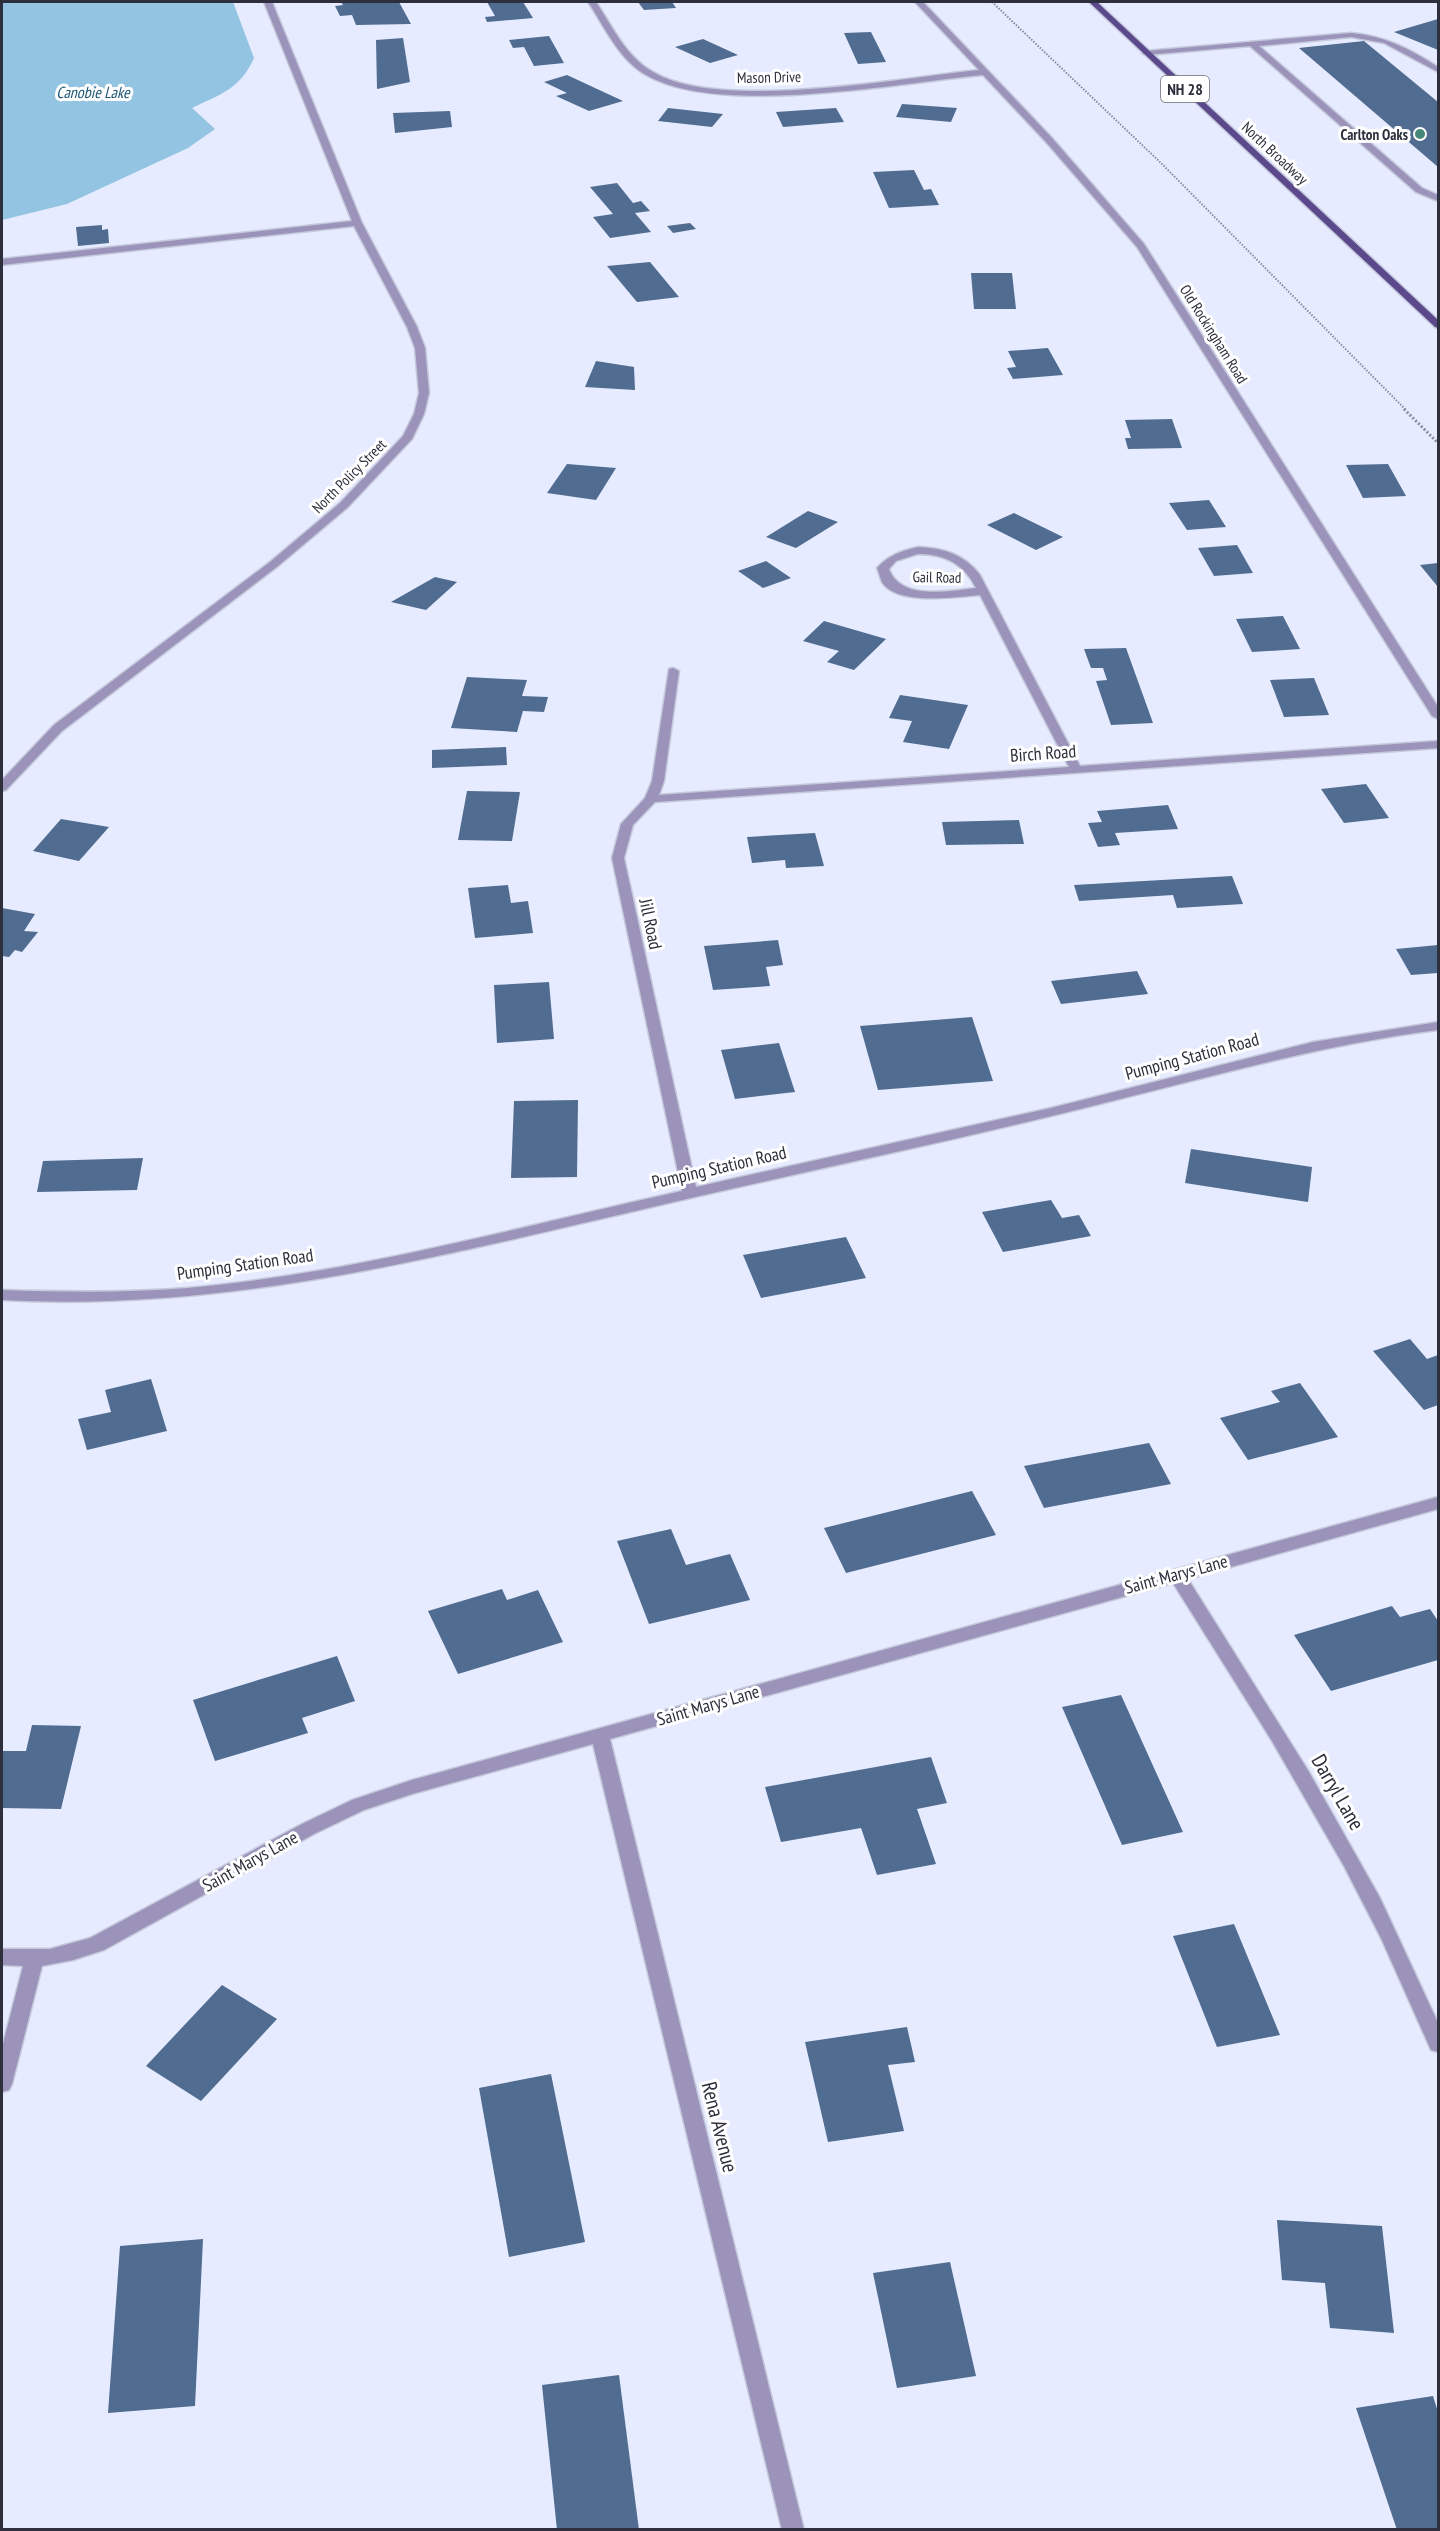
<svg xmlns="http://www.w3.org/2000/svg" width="1440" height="2531" font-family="'PT Sans Narrow',sans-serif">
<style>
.water{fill:#93c4e2}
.building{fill:#506c90}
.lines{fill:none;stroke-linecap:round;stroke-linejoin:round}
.minor-casing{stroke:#c5c9dc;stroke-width:3}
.major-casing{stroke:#c5c9dc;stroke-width:3}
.path-far1{stroke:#898d9d;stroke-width:2;stroke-dasharray:1.5 1.5;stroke-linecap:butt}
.path{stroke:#898d9d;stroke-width:3;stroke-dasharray:2 2;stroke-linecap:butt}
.minor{fill:#9b93ba;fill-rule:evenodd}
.major{fill:#5b498c;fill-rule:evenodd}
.poi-dot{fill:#458879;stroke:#fff;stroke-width:2}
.labels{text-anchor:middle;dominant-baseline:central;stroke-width:6;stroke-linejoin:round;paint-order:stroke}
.far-street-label{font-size:15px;fill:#2d303c;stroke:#fff}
.far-poi-label{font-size:15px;font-weight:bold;fill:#2d303c;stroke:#fff;text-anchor:end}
.shield{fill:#fff;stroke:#6c6e76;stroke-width:1.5}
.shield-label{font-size:16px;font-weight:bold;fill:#2d303c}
.far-water-label{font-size:16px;font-style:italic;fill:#1d5775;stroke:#fff}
.street-label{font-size:18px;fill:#2d303c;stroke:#fff}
.near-street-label{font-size:21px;fill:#2d303c;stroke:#fff}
</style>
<rect width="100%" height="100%" fill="#e6ebff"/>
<path class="water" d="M2,2H233L254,58C240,89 221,94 192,108L215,129L188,148L67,204L2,220Z"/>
<g class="building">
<polygon points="341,2 399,2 411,24 356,25 352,15 340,16 335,6 343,5"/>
<polygon points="487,2 523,2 533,18 487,22 485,17 495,16"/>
<polygon points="638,2 672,2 676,8 644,10"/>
<polygon points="1438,19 1438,50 1394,32"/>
<polygon points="871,32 886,62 858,64 844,33"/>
<polygon points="549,36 564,63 534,66 524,47 513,48 509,40"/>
<polygon points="403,38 410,82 377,89 376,40"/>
<polygon points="703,39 738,55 710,63 675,47"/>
<polygon points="1364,41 1438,102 1438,167 1299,48"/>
<polygon points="567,75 623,101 589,111 556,96 567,93 544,82"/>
<polygon points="902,104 957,108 951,122 896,117"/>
<polygon points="668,108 723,114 712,127 658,121"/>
<polygon points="836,108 844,122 783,127 776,112"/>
<polygon points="450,111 452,127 395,133 393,113"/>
<polygon points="914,170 924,190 931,189 939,205 889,208 873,172"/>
<polygon points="617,183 633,203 641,201 650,211 635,213 651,232 610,238 593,217 613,214 590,187"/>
<polygon points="690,223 696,229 673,233 667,226"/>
<polygon points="102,225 102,230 108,229 109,243 78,246 76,227"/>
<polygon points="650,262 679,297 637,302 607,266"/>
<polygon points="971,273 1012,273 1016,309 974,309"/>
<polygon points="1048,348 1063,375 1013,379 1007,368 1016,367 1008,351"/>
<polygon points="596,361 634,367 635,390 585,387"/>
<polygon points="1172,419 1182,448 1128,449 1125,438 1131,438 1125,420"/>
<polygon points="567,464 616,468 596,500 547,493"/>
<polygon points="1388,464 1406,496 1363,498 1346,465"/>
<polygon points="1209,500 1226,527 1187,530 1169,503"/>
<polygon points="808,511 838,522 796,548 766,537"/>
<polygon points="1014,513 1063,537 1036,550 987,525"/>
<polygon points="1237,545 1253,573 1214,576 1198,548"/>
<polygon points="766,561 791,578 763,588 738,571"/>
<polygon points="1438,563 1438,587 1420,565"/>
<polygon points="435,577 457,582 426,610 391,602"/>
<polygon points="1283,616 1300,649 1252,652 1236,619"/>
<polygon points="824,621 886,639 854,670 827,662 839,651 803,641"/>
<polygon points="1126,648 1153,723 1111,725 1096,681 1107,680 1103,668 1091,668 1084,649"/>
<polygon points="467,677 527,680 522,696 548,697 544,712 523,711 517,732 451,728"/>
<polygon points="1314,678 1329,715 1284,717 1270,680"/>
<polygon points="900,695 968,705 949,749 903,742 912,721 889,718"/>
<polygon points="506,747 507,765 432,768 432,750"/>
<polygon points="1366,784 1389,818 1344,823 1321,789"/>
<polygon points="467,791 520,792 512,841 458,840"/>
<polygon points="1168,805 1178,829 1115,833 1120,845 1098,847 1088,823 1102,822 1097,811"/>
<polygon points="61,819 109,827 79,861 33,851"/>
<polygon points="1019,820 1024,844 946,845 942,822"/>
<polygon points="815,833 824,866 786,868 785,860 752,863 747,837"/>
<polygon points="1232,876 1243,904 1177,908 1173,895 1079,901 1074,885"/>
<polygon points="508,885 511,903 528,901 533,933 475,938 468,888"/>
<polygon points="2,908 35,914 24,931 38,932 22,952 15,950 9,957 2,956"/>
<polygon points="778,940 783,965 766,967 770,986 713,990 704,946"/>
<polygon points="1438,945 1438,973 1411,975 1396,949"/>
<polygon points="1137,971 1148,994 1061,1004 1051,981"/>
<polygon points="549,982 554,1039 497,1043 494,985"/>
<polygon points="972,1017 993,1081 878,1090 860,1026"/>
<polygon points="779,1043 795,1092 735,1099 721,1050"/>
<polygon points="578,1100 577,1177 511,1178 514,1101"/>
<polygon points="1191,1149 1312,1167 1308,1202 1185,1183"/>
<polygon points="143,1158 137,1190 37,1192 43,1161"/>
<polygon points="1051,1200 1062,1218 1079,1215 1091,1236 1003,1252 982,1212"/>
<polygon points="846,1237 866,1278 761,1298 743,1255"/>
<polygon points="1410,1339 1427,1359 1438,1355 1438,1405 1424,1410 1373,1351"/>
<polygon points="151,1379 167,1431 87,1450 78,1419 111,1412 105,1390"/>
<polygon points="1300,1383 1338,1437 1248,1460 1220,1418 1280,1402 1271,1391"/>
<polygon points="1149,1443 1171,1484 1044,1508 1024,1466"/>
<polygon points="972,1491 996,1535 846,1573 824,1528"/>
<polygon points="671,1529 686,1565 730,1554 750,1600 649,1624 617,1541"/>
<polygon points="502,1589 507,1600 538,1590 563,1642 458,1674 428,1611"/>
<polygon points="1392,1606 1400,1617 1430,1609 1438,1621 1438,1660 1331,1691 1294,1635"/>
<polygon points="337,1656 355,1701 302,1718 308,1733 215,1761 193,1700"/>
<polygon points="1121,1695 1183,1832 1122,1845 1062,1707"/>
<polygon points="32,1725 81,1726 61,1809 2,1808 2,1751 26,1751"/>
<polygon points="931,1757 947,1803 917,1809 936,1864 877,1875 861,1828 781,1842 765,1787"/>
<polygon points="1234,1924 1280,2035 1217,2047 1173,1936"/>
<polygon points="222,1985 277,2019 201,2101 146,2066"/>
<polygon points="907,2027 915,2062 888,2065 904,2131 828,2142 805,2042"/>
<polygon points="551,2074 585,2242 509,2257 479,2088"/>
<polygon points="1277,2220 1382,2226 1394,2333 1330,2328 1325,2283 1282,2280"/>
<polygon points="203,2239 195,2406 108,2413 120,2246"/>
<polygon points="950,2262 976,2376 897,2388 873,2273"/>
<polygon points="619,2375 639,2530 557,2530 542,2385"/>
<polygon points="1433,2396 1438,2412 1438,2530 1397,2530 1356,2408"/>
</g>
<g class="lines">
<defs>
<g id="minor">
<polygon points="264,2 272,2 362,223 417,327 425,348 429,393 424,414 412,439 348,507 278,566 62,731 6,790 2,791 2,780 54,725 270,562 340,503 403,436 414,414 419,393 415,348 407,327 354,226 2,265 2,259 352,221"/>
<path d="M588,2H596C612,26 626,57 653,72C720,112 900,78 979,70L915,2H923L1052,138L1144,244L1438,707V719L1432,716L1137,247L1046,142L983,75C898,83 722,117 648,76C620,62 605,27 588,2Z"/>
<path d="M1351,33C1385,36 1410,49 1438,67V72L1384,43L1351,37L1259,46L1422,188L1438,195V201L1416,192L1250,46L1146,55L1142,53L1146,51Z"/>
<path d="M918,547C943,548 964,554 980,575L1080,766L1438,741V748L655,802L633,825L624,858L696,1187L1051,1108L1313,1042L1438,1022V1030C1325,1044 1218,1075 1108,1102C955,1141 801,1172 648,1208C431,1258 227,1312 2,1300V1290C64,1292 126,1293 188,1288C356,1273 518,1227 682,1191L612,858L621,824L645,798L652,781L669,669L673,668L679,671L664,781L659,795L1069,767L980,595C957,597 896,606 882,582C880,578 879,572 877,568C889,555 901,551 918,547ZM918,554C945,554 964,564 976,588C949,591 901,601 889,569L896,561Z"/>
<polygon points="1438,1497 1438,1509 1188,1579 1309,1772 1380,1898 1438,2023 1438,2052 1431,2050 1381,1938 1344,1866 1272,1741 1173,1583 610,1739 804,2530 782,2530 593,1744 412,1794 364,1810 314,1834 104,1950 73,1960 42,1966 12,2084 9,2090 2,2092 2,2048 23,1966 2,1965 2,1949 50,1949 90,1938 302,1824 352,1800 412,1780"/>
</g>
<polygon id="major" points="1089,2 1097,2 1438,320 1438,328 1435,327"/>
</defs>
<use href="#minor" class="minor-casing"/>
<use href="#major" class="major-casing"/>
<polyline class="path-far1" points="992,2 1162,164 1406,410"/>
<polyline class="path" points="1404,409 1438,443"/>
<use href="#minor" class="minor"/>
<use href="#major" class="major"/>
</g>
<circle class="poi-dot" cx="1420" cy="134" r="6"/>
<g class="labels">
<g class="far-street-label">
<text transform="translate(769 77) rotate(-1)">Mason Drive</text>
<text transform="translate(1275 153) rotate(43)">North Broadway</text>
<text transform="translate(1214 334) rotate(58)">Old Rockingham Road</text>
<text transform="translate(349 476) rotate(-45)">North Policy Street</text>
<text transform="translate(937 577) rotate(1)">Gail Road</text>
</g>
<g class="far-poi-label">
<text x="1408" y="134">Carlton Oaks</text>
</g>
<rect class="shield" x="1161" y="76" width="48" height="26" rx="4.5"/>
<g class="shield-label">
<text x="1185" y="89">NH 28</text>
</g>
<g class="far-water-label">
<text x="93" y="92">Canobie Lake</text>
</g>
<g class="street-label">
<text transform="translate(1043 753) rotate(-4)">Birch Road</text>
<text transform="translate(651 924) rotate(78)">Jill Road</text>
<text transform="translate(1192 1056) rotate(-15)">Pumping Station Road</text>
<text transform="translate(719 1167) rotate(-13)">Pumping Station Road</text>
<text transform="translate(245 1264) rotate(-8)">Pumping Station Road</text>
<text transform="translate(1176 1574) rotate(-15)">Saint Marys Lane</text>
<text transform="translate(708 1705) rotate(-16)">Saint Marys Lane</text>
<text transform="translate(250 1861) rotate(-29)">Saint Marys Lane</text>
</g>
<g class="near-street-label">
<text transform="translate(1338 1792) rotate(60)">Darryl Lane</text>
<text transform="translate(720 2127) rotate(76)">Rena Avenue</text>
</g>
</g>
<rect width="1440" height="2531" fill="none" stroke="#2d303c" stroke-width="6"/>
</svg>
